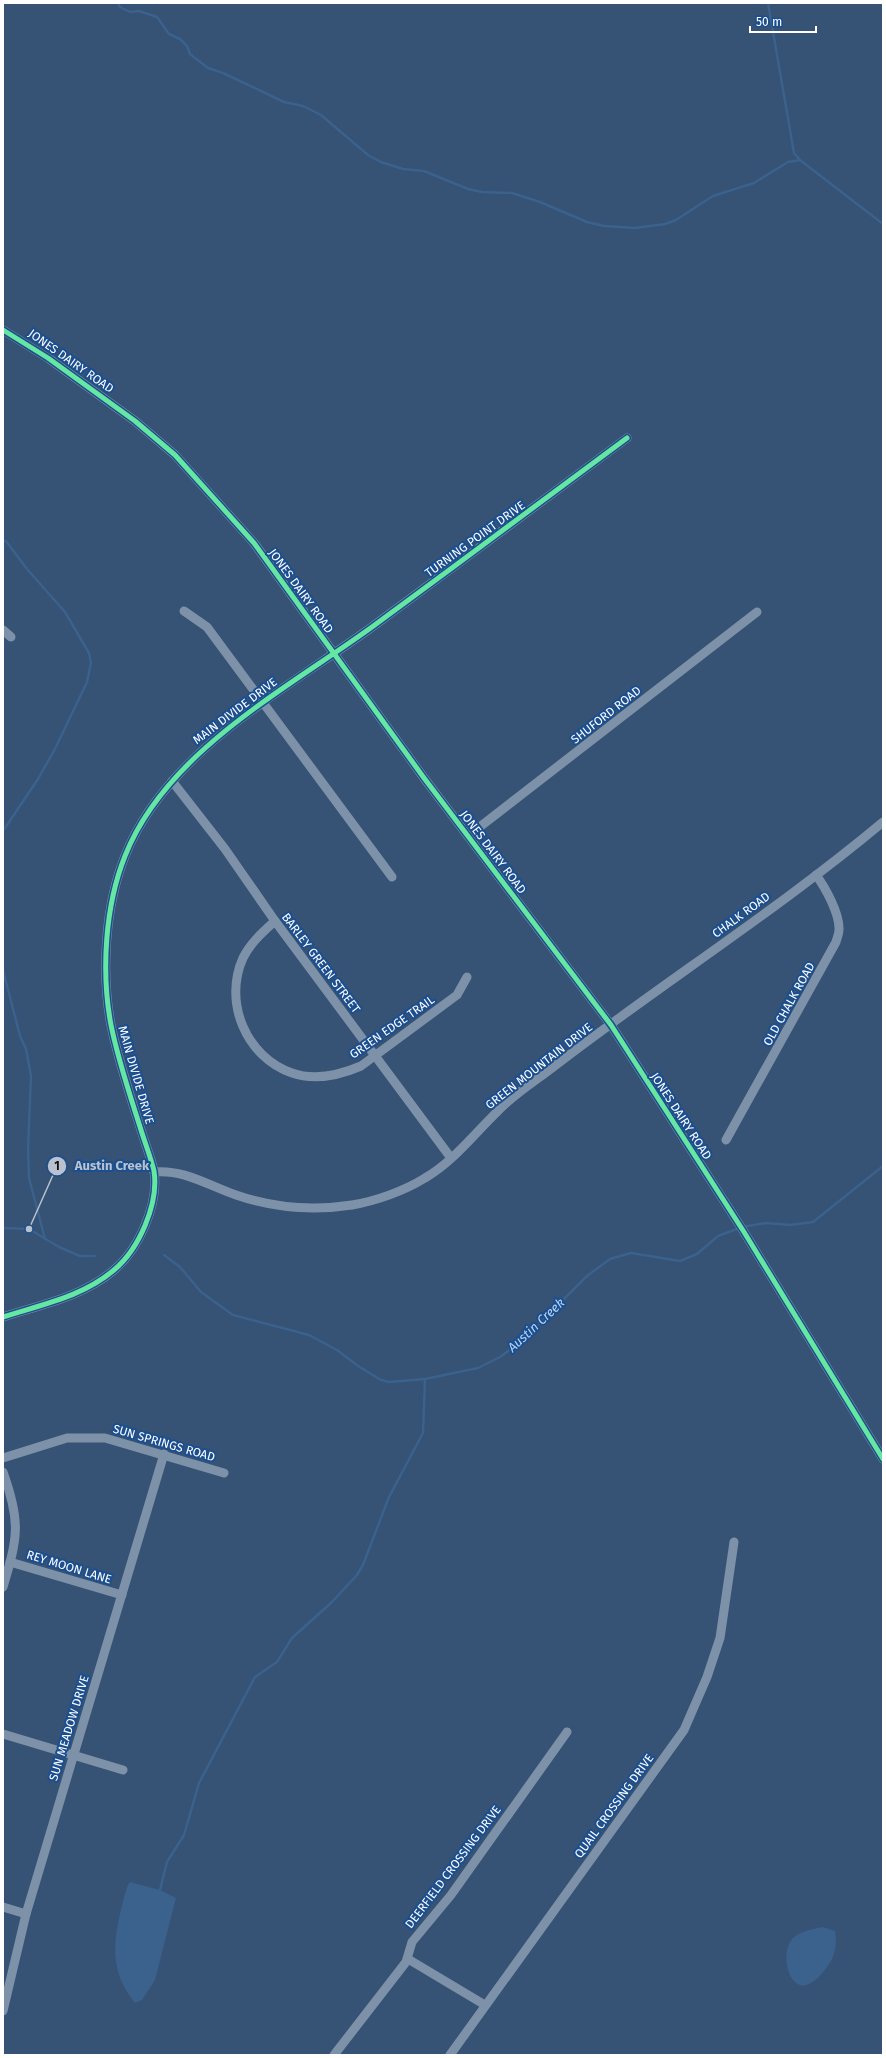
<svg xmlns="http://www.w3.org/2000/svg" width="886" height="2058" font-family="'Fira Sans',sans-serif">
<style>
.water{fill:#3b618d}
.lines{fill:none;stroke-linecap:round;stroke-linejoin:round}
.stream{stroke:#3b618d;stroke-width:2.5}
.minor{stroke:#7d92a8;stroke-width:9}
.cycleway-casing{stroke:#1b4f8f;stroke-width:8}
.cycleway{stroke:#66e7a1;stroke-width:5}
.labels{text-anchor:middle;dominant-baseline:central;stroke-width:4;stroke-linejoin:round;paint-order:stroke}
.street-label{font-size:12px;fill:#fff;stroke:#1b4f8f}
.water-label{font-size:13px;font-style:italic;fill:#b5d3f5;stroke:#1b4f8f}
.leader{fill:none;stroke:#b9c2ce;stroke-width:1.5}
.callout-dot{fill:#b9c2ce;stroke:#1b4f8f;stroke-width:1.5}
.mark-label{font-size:12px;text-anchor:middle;font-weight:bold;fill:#111}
.callout-label{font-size:13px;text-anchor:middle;font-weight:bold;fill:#b9c2ce;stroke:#1b4f8f;stroke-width:4;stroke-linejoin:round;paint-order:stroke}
</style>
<rect width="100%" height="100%" fill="#365274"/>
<g class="water">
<path d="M130,1882L160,1890L176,1898L155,1980L142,2000L135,2003C109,1971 113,1942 122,1905C124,1898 126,1887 130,1882Z"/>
<path d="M823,1927L835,1931C838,1947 834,1959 824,1971C793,2011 777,1957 792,1939C799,1931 814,1929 823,1927Z"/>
</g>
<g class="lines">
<g class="stream">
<polyline points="118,3 120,7 130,12 139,11 157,17 169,34 180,39 187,46 190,54 208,68 223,73 284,102 303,106 321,115 368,155 381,162 403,169 424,171 468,189 482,192 512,193 540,202 587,222 604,226 635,228 665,224 676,220 713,196 754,183 788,162 800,160"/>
<polyline points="768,3 794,153 800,160 883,224"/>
<polyline points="3,541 6,541 27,569 65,612 89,653 91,663 87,682 55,749 38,779 3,831"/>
<polyline points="3,970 20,1036 26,1049 31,1076 28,1149 29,1178 45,1239"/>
<polyline points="3,1228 29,1229 59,1247 80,1256 95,1256"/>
<polyline points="164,1255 180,1267 201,1292 233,1315 309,1335 337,1350 358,1366 381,1380 389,1382 425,1379 478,1368 500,1357 523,1340 587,1276 610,1259 631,1253 680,1261 697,1254 718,1236 742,1227 766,1223 790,1225 813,1222 883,1166"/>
<polyline points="160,1890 167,1862 184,1835 199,1783 255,1677 277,1662 292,1638 332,1602 357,1575 363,1565 389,1497 423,1433 425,1379"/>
</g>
<g class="minor">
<polyline points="3,330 48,358 135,421 175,455 254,543 424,778 611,1025 744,1232 883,1459"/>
<polyline points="184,611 207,627 392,877"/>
<polyline points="3,630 11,637"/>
<polyline points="172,781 225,849 275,921 451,1158"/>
<polyline points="468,836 757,612"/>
<path d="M275,921C264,931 250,943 243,958C223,1002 246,1057 292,1073C315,1081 340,1075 361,1066L457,995L467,977"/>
<path d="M726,1140L836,942C837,938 839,934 839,930C840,914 825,887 816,875"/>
<path d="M154,1172C184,1169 209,1186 236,1195C274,1208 313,1211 352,1205C376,1201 404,1191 425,1178C454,1161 474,1134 498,1111C514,1094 537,1080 556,1065C664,982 779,909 883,822"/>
<path d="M3,1317C43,1304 82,1297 114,1270C139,1249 159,1204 154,1171C151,1158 145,1143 141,1130C130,1095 118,1060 111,1025C101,972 105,906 125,856C166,752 285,690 372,627C457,564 542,502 627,438"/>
<polyline points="3,1458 67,1438 105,1438 224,1473"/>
<path d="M3,1472C21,1522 18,1537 3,1587"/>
<polyline points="10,1562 122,1595"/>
<polyline points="3,1734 123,1770"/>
<polyline points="3,1907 26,1914"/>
<polyline points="408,1959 485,2005"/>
<polyline points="3,2011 26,1914 164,1454"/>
<polyline points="334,2055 406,1962 412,1942 451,1895 567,1732"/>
<polyline points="450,2055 684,1730 707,1677 720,1638 734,1542"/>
</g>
<defs>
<g id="cycleway">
<polyline points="3,330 48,358 135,421 175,455 254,543 424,778 611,1025 744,1232 883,1459"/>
<path d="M3,1317C43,1304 82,1297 114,1270C139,1249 159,1204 154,1171C151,1158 145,1143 141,1130C130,1095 118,1060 111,1025C101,972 105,906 125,856C166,752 285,690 372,627C457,564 542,502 627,438"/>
</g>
</defs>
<use href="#cycleway" class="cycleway-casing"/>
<use href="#cycleway" class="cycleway"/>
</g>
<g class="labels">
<g class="street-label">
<text transform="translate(71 361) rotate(35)">JONES DAIRY ROAD</text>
<text transform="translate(475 539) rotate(-36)">TURNING POINT DRIVE</text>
<text transform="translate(301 591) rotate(54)">JONES DAIRY ROAD</text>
<text transform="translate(235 711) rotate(-37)">MAIN DIVIDE DRIVE</text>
<text transform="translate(606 715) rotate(-38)">SHUFORD ROAD</text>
<text transform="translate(493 852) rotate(53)">JONES DAIRY ROAD</text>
<text transform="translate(741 915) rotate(-36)">CHALK ROAD</text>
<text transform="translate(321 963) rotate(53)">BARLEY GREEN STREET</text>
<text transform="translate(789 1004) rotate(-61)">OLD CHALK ROAD</text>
<text transform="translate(392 1027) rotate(-35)">GREEN EDGE TRAIL</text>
<text transform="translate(539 1066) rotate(-38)">GREEN MOUNTAIN DRIVE</text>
<text transform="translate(136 1075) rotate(74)">MAIN DIVIDE DRIVE</text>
<text transform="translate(681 1116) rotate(57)">JONES DAIRY ROAD</text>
<text transform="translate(164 1443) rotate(16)">SUN SPRINGS ROAD</text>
<text transform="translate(69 1567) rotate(17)">REY MOON LANE</text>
<text transform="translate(69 1728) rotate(-73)">SUN MEADOW DRIVE</text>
<text transform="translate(614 1806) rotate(-54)">QUAIL CROSSING DRIVE</text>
<text transform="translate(453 1867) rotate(-53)">DEERFIELD CROSSING DRIVE</text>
</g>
<g class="water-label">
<text transform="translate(536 1325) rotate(-43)">Austin Creek</text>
</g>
</g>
<path class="leader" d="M29 1229L57 1166"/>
<g class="callout-dot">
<circle cx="29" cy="1229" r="4"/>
<circle cx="57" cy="1166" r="10"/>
</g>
<g class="mark-label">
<text x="57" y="1170">1</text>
</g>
<g class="callout-label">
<text x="112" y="1170">Austin Creek</text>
</g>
<rect width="886" height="2058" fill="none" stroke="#ffffff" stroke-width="8"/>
<path d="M750 26v6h66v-6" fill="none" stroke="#ffffff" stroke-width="2"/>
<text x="756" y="26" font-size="12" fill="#ffffff" stroke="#1b4f8f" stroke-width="3" paint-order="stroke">50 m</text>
</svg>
